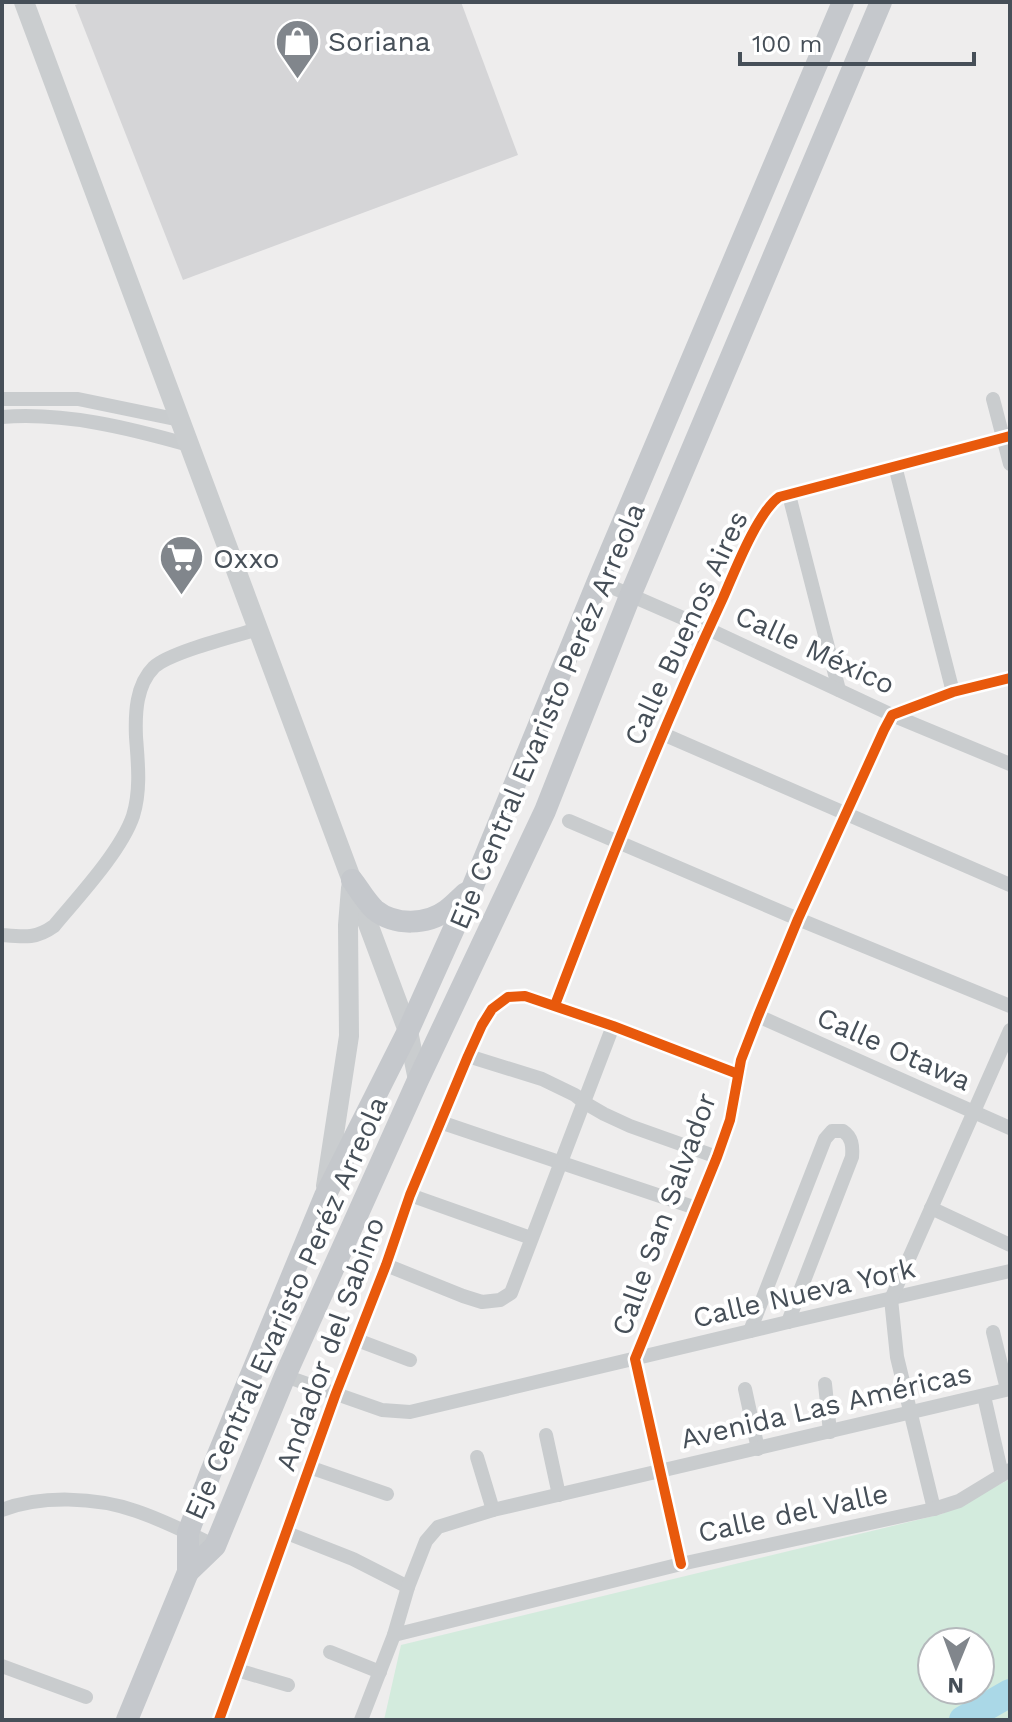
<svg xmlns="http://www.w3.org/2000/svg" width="1012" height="1722" font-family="'Work Sans',sans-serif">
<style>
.green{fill:#d3ebdd;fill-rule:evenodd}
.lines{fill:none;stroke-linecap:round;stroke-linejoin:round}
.river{stroke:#aad8e7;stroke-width:28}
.building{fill:#d5d5d7}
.minor{stroke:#c9ccce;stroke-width:14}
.secondary{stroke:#cacdcf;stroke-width:20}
.primary{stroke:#c5c8cc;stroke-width:22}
.cycleway-casing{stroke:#fff;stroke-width:15}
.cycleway{stroke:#e8590c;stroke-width:10}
.labels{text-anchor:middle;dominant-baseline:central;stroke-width:8;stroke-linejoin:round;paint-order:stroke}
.poi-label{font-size:28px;fill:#464f58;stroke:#fff;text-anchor:start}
.street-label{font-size:28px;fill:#464f58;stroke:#fff}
</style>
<rect width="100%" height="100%" fill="#eeeded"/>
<path class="green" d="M1010,1479V1720H384L401,1645L942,1514ZM932,1642H980V1690H932Z"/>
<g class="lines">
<polyline class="river" points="963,1720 1010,1693"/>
</g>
<polygon class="building" points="84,2 461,2 518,155 183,280 75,5"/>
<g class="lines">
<g class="minor">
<polyline points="2,399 78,399 180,420"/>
<polyline points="993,399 1010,464"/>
<path d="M2,417C65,412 129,428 189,445"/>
<polyline points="895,466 953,692"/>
<polyline points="789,495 839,690"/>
<polyline points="598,581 708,629 892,715 1010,764"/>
<polyline points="663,734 1010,885"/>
<polyline points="569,821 798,919 1010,1006"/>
<path d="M2,935C24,937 36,939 54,926C79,896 121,851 133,816C141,790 138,763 136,737C135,713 136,685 154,667C170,652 235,636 258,629"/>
<path d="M555,1005C607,868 661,731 723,598C734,573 757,513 779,497L1010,436"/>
<polyline points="758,1016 1010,1128"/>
<polyline points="468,1056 542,1079 575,1095 585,1103 604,1114 630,1126 717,1157"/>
<polyline points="440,1122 696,1208"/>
<polyline points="410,1195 531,1238"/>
<polyline points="931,1208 1010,1245"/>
<polyline points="386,1265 463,1296 482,1302 500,1300 511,1293 613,1026"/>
<path d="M750,1331L825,1139L832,1131H843C852,1137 853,1146 852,1157L788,1322"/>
<polyline points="993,1332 1007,1389"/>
<polyline points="357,1340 410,1360"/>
<polyline points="285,1376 382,1410 410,1412 788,1322 1010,1271"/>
<polyline points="825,1384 830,1432"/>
<polyline points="745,1389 758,1449"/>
<polyline points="984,1396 1002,1475"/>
<polyline points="546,1435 559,1495"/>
<polyline points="477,1457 493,1510"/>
<polyline points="309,1467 387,1494"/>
<polyline points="934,1509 897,1357 891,1299 1010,1030"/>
<path d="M2,1510C41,1495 96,1497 136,1511C163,1520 189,1533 215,1546"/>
<polyline points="287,1533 353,1559 408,1587"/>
<polyline points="681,1564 635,1359 717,1157 730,1120 741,1060 758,1016 798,919 884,730 892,715 953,692 1010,678"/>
<polyline points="394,1635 681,1564 934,1509 959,1501 1010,1470"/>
<polyline points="330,1652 380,1672"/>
<polyline points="2,1666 86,1697"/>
<polyline points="237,1670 288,1685"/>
<polyline points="219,1720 336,1393 386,1265 410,1195 468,1056 482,1025 492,1009 508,997 525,996 613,1026 738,1074"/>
<polyline points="361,1720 394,1635 408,1587 426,1541 438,1527 493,1510 1010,1389"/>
</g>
<g class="secondary">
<polyline points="24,2 408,1031 418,1080"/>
<polyline points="326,1186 349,1036 348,925 351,888"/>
</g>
<g class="primary">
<path d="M352,880C359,889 366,902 375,910C395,926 427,925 447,910C454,905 460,898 466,893"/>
<polyline points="188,1572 215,1546 285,1376 418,1080 545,811 630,596 881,2"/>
<polyline points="127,1720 188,1572 188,1533 210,1474 325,1196 408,1031 473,886 598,581 843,2"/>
</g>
<defs>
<g id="cycleway">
<path d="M555,1005C607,868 661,731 723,598C734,573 757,513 779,497L1010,436"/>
<polyline points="681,1564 635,1359 717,1157 730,1120 741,1060 758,1016 798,919 884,730 892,715 953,692 1010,678"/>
<polyline points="219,1720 336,1393 386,1265 410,1195 468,1056 482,1025 492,1009 508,997 525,996 613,1026 738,1074"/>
</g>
</defs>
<use href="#cycleway" class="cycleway-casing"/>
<use href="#cycleway" class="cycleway"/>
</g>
<defs>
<symbol id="shop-pin" viewBox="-11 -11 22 30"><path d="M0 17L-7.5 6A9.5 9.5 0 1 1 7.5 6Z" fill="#81868c" stroke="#fff"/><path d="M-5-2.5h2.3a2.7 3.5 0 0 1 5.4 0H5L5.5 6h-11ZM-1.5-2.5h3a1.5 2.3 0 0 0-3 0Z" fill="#fff"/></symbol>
<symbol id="supermarket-pin" viewBox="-11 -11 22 30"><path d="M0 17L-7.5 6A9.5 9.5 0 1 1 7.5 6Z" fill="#81868c" stroke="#fff"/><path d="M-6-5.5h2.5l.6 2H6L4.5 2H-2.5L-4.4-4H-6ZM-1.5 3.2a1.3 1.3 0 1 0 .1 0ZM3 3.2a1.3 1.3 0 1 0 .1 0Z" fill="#fff"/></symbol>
</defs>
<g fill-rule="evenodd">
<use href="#shop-pin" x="272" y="16" width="51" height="69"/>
<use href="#supermarket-pin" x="156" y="532" width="51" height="69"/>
</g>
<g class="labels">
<g class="poi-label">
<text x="328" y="41">Soriana</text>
<text x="213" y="558">Oxxo</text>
</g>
<g class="street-label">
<text transform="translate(686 628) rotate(-65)">Calle Buenos Aires</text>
<text transform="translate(815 650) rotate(25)">Calle México</text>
<text transform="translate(547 716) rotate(-67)">Eje Central Evaristo Peréz Arreola</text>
<text transform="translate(894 1049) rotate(24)">Calle Otawa</text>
<text transform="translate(664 1214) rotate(-70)">Calle San Salvador</text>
<text transform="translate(804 1293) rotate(-13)">Calle Nueva York</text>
<text transform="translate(286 1308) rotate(-66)">Eje Central Evaristo Peréz Arreola</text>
<text transform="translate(330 1344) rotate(-70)">Andador del Sabino</text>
<text transform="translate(826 1406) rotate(-13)">Avenida Las Américas</text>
<text transform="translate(793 1513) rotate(-12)">Calle del Valle</text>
</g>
</g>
<rect width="1012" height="1722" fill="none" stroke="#464f58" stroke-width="8"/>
<g transform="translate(956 1666) rotate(181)"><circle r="38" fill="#ffffff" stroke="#b5b9bc" stroke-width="2"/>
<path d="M0-6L14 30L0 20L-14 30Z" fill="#81868c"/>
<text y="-12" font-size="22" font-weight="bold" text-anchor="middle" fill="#464f58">N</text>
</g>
<path d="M740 52v12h234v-12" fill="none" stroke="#464f58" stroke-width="4"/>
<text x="752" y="52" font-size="24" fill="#464f58" stroke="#ffffff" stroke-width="6" paint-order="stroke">100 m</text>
</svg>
